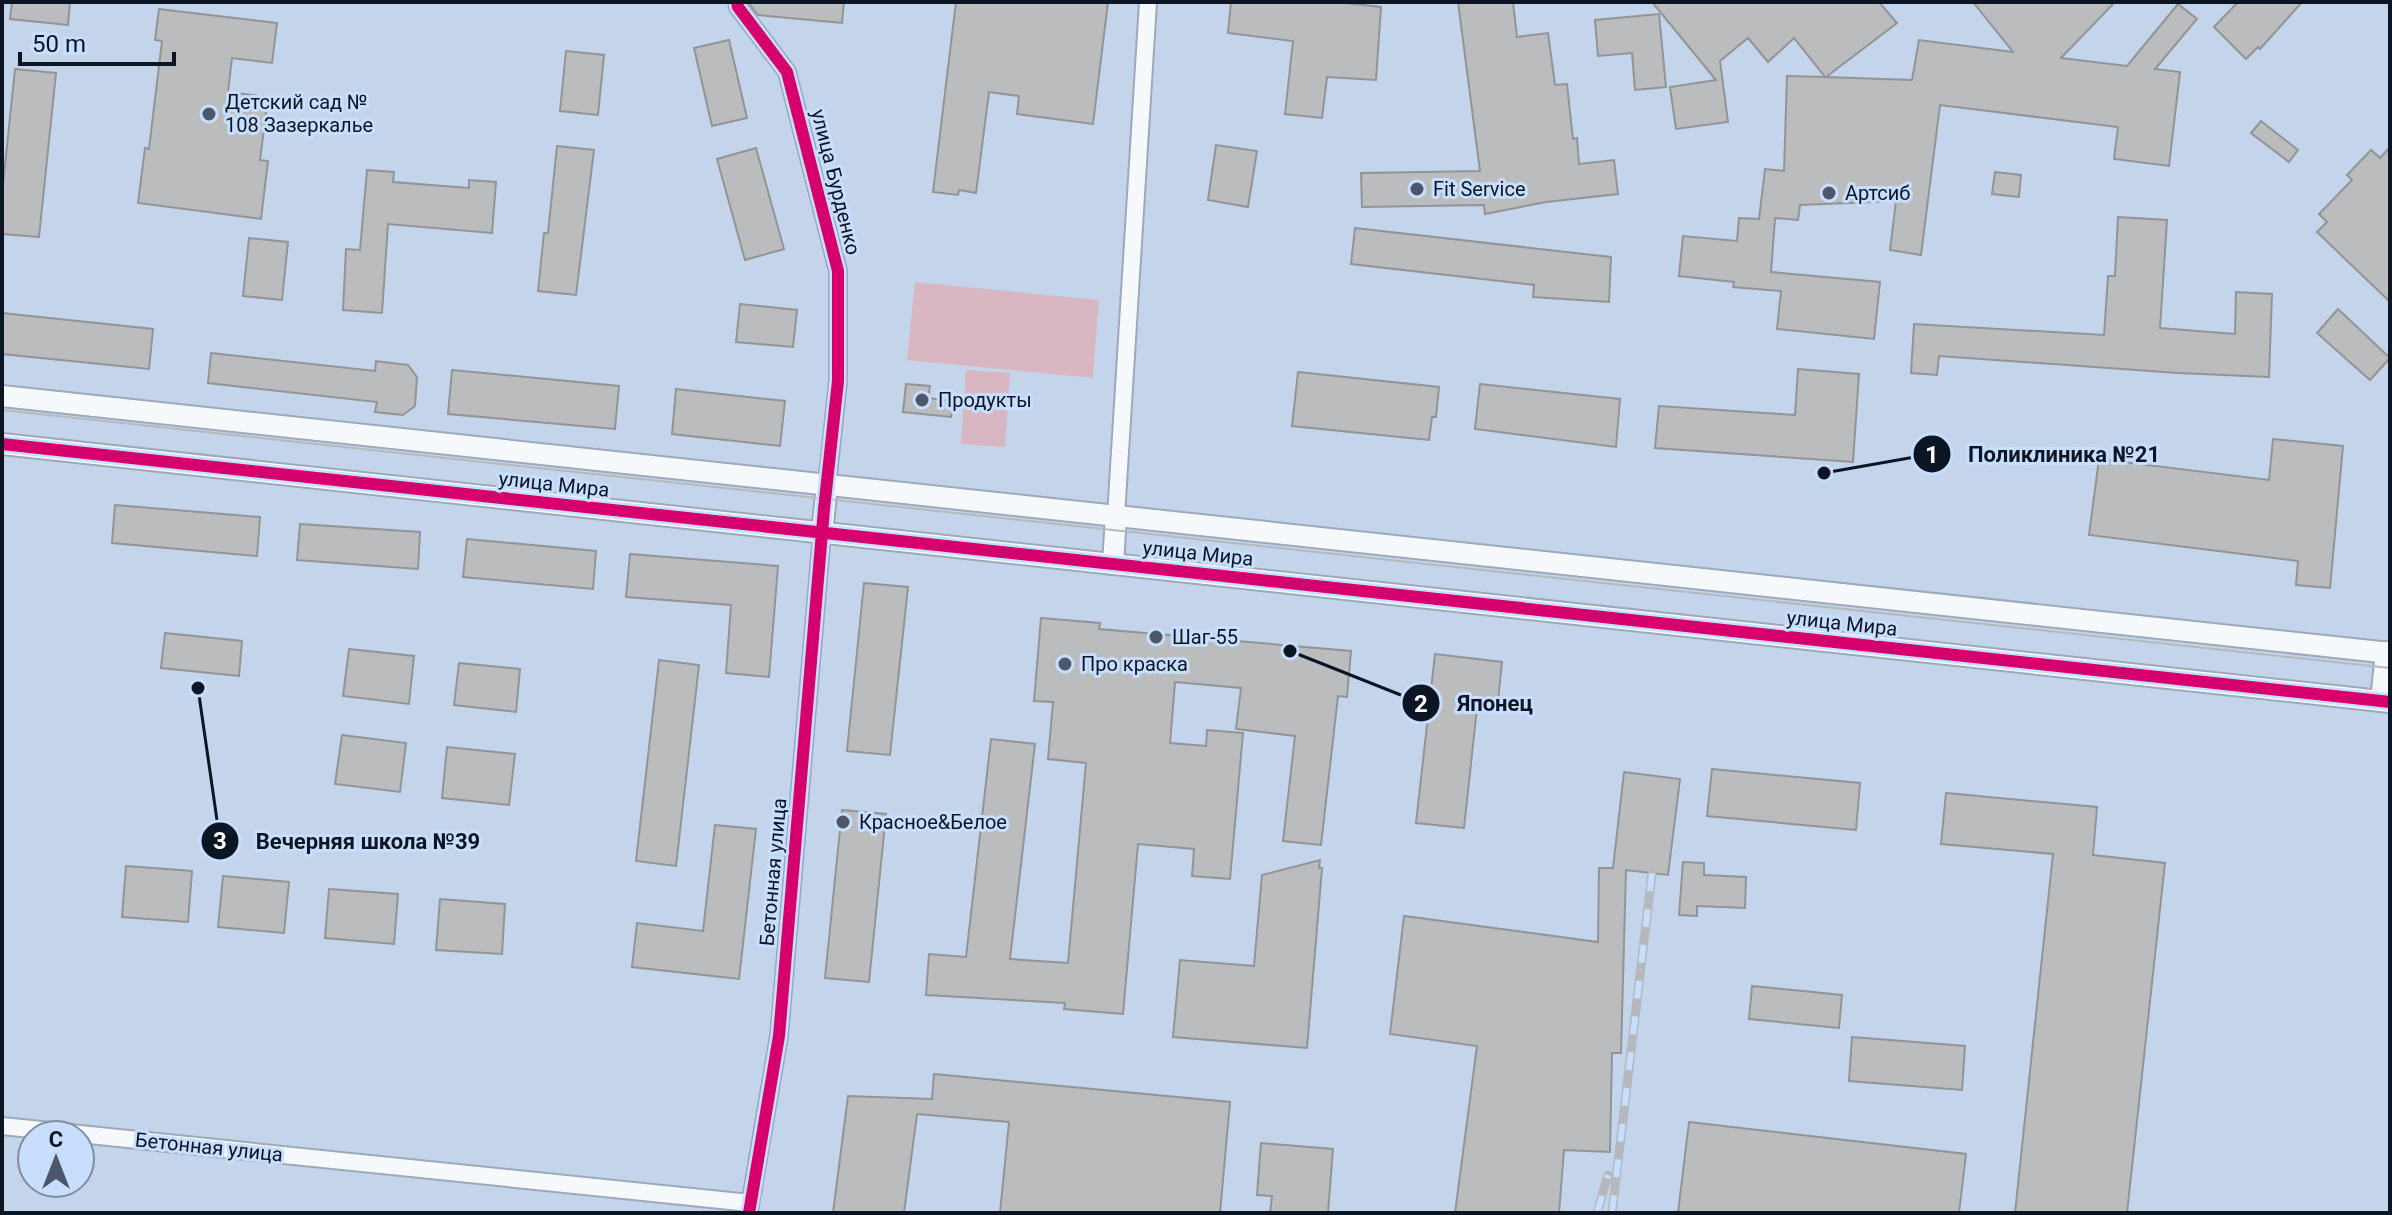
<svg xmlns="http://www.w3.org/2000/svg" width="2392" height="1215" font-family="Roboto,sans-serif">
<style>
.green{fill:#d9b7c2}
.building{fill:#babcbe;stroke:#929497;stroke-width:2}
.lines{fill:none;stroke-linecap:round;stroke-linejoin:round}
.minor-casing{stroke:#9ca9ba;stroke-width:20}
.tertiary-casing{stroke:#9ca9ba;stroke-width:24}
.minor{stroke:#f6f9fc;stroke-width:16}
.tertiary{stroke:#f6f9fc;stroke-width:20}
.tram{stroke:#b5b9be;stroke-width:2}
.rail-casing{stroke:#b5b9be;stroke-width:9}
.rail{stroke:#c7defe;stroke-width:6;stroke-dasharray:18;stroke-linecap:butt}
.cycleway-casing{stroke:#c7defe;stroke-width:17}
.cycleway{stroke:#d6006c;stroke-width:12}
.poi-dot{fill:#4c5869;stroke:#c7defe;stroke-width:3}
.labels{text-anchor:middle;dominant-baseline:central;stroke-width:6;stroke-linejoin:round;paint-order:stroke}
.poi-label{font-size:20px;fill:#0b1523;stroke:#c7defe;text-anchor:start}
.street-label{font-size:20px;fill:#0b1523;stroke:#c7defe}
.leader{fill:none;stroke:#0b1523;stroke-width:3}
.callout-dot{fill:#0b1523;stroke:#c7defe;stroke-width:3}
.mark-label{font-size:24px;text-anchor:middle;font-weight:bold;fill:#fff}
.callout-label{font-size:22px;text-anchor:middle;font-weight:bold;fill:#0b1523;stroke:#c7defe;stroke-width:6;stroke-linejoin:round;paint-order:stroke}
</style>
<rect width="100%" height="100%" fill="#c4d4ea"/>
<g class="green">
<polygon points="915,282 1099,300 1093,378 907,360"/>
<polygon points="966,370 1010,373 1005,447 961,444"/>
</g>
<g class="building">
<polygon points="12,2 70,2 68,25 10,19"/>
<polygon points="748,2 844,2 842,23 758,15"/>
<polygon points="956,2 1108,2 1093,124 1017,114 1019,96 989,92 976,193 959,190 958,195 933,192"/>
<polygon points="1231,2 1336,2 1381,7 1376,80 1327,77 1322,118 1285,114 1293,41 1228,33"/>
<polygon points="1458,2 1513,2 1517,37 1548,33 1555,85 1567,84 1573,139 1577,138 1579,164 1614,160 1618,194 1546,202 1485,214 1484,205 1362,207 1361,173 1480,171"/>
<polygon points="1652,2 1879,2 1897,23 1826,77 1912,80 1919,40 2013,52 1973,2 2115,2 2061,58 2127,66 2178,4 2197,19 2155,69 2180,72 2169,166 2114,159 2118,127 1940,105 1921,255 1890,250 1896,201 1800,205 1798,220 1775,218 1771,272 1880,282 1874,339 1777,329 1781,291 1733,287 1734,282 1679,276 1683,236 1737,241 1739,218 1759,219 1765,169 1784,171 1787,76 1825,77 1794,38 1768,62 1748,38 1720,61 1728,122 1676,129 1670,87 1716,80"/>
<polygon points="2238,2 2302,2 2260,49 2258,47 2246,59 2214,27"/>
<polygon points="159,9 277,23 272,63 232,58 228,92 268,97 260,160 268,161 261,219 138,203 145,148 149,149 162,41 155,40"/>
<polygon points="1659,14 1666,87 1635,90 1632,53 1598,56 1595,20"/>
<polygon points="729,40 747,118 712,126 694,48"/>
<polygon points="566,51 604,55 598,115 560,111"/>
<polygon points="15,69 56,73 39,237 2,234 2,194"/>
<polygon points="2261,121 2298,150 2289,162 2251,133"/>
<polygon points="1216,145 1257,151 1248,207 1208,200"/>
<polygon points="557,146 594,150 576,295 538,291 544,233 548,233"/>
<polygon points="2390,147 2390,302 2317,232 2327,222 2319,214 2352,180 2347,175 2371,150 2380,158"/>
<polygon points="756,148 784,249 745,260 717,159"/>
<polygon points="367,170 394,172 393,182 469,188 469,180 496,182 492,233 388,224 382,313 343,310 346,249 360,250"/>
<polygon points="1995,172 2021,175 2019,197 1992,194"/>
<polygon points="2118,217 2167,220 2160,328 2235,334 2236,292 2272,294 2269,377 2178,373 1939,356 1937,375 1911,373 1914,324 2104,335 2108,276 2115,276"/>
<polygon points="1355,228 1611,257 1609,302 1533,297 1534,285 1351,264"/>
<polygon points="249,238 288,242 282,300 243,296"/>
<polygon points="740,304 797,310 793,347 736,342"/>
<polygon points="2338,309 2390,358 2370,380 2317,333"/>
<polygon points="2,313 153,329 149,369 2,354"/>
<polygon points="211,353 375,371 376,361 408,365 417,377 415,406 403,415 375,412 377,402 208,383"/>
<polygon points="1798,369 1859,374 1853,462 1655,448 1659,406 1795,415"/>
<polygon points="452,370 619,386 615,429 448,414"/>
<polygon points="1298,372 1439,387 1436,417 1432,417 1429,440 1292,426"/>
<polygon points="906,384 930,386 928,398 953,401 951,417 903,412"/>
<polygon points="1480,384 1620,399 1616,447 1475,429"/>
<polygon points="676,389 785,401 780,446 672,434"/>
<polygon points="2273,439 2343,446 2330,588 2296,585 2298,561 2089,535 2099,459 2269,480"/>
<polygon points="115,505 260,517 257,556 112,543"/>
<polygon points="300,524 420,532 418,569 297,560"/>
<polygon points="467,539 596,551 593,589 463,577"/>
<polygon points="630,554 778,566 769,677 726,673 731,605 626,597"/>
<polygon points="864,583 908,587 890,755 847,751"/>
<polygon points="1041,618 1100,623 1099,629 1351,651 1347,697 1338,696 1321,845 1283,841 1295,736 1236,729 1241,688 1175,682 1170,743 1206,746 1207,730 1243,733 1230,879 1192,876 1194,849 1138,844 1123,1014 1064,1009 1065,1003 926,995 929,954 966,957 991,739 1035,744 1010,959 1068,963 1086,763 1048,759 1053,702 1034,701"/>
<polygon points="165,633 242,641 239,676 161,668"/>
<polygon points="349,649 414,656 409,704 343,696"/>
<polygon points="1435,654 1502,662 1497,710 1477,708 1464,828 1416,823"/>
<polygon points="659,660 699,665 676,866 636,861"/>
<polygon points="459,663 520,669 516,712 454,705"/>
<polygon points="342,735 406,743 400,792 335,784"/>
<polygon points="447,747 515,754 509,805 442,798"/>
<polygon points="1712,769 1860,783 1856,830 1707,816"/>
<polygon points="1624,772 1680,779 1668,875 1626,870 1621,1053 1612,1053 1610,1152 1564,1150 1559,1213 1455,1213 1477,1046 1390,1034 1404,916 1598,942 1599,868 1613,868"/>
<polygon points="1946,793 2097,807 2093,855 2165,863 2127,1213 2015,1213 2053,854 1941,844"/>
<polygon points="842,810 886,814 869,982 825,978"/>
<polygon points="715,825 756,829 739,979 632,967 637,923 703,931"/>
<polygon points="1320,860 1319,868 1322,868 1307,1048 1173,1037 1180,960 1254,966 1262,875"/>
<polygon points="1683,862 1704,863 1704,875 1746,877 1745,908 1697,906 1697,916 1679,915"/>
<polygon points="126,866 192,871 188,922 122,917"/>
<polygon points="223,876 289,882 284,933 218,927"/>
<polygon points="329,889 398,894 394,944 325,938"/>
<polygon points="440,899 505,904 502,954 436,950"/>
<polygon points="1752,986 1842,995 1839,1028 1749,1019"/>
<polygon points="1852,1037 1965,1046 1962,1090 1849,1081"/>
<polygon points="934,1074 1230,1102 1220,1213 1000,1213 1009,1122 917,1114 904,1213 833,1213 848,1096 932,1099"/>
<polygon points="1689,1122 1966,1154 1959,1213 1678,1213"/>
<polygon points="1261,1143 1333,1149 1328,1213 1270,1213 1272,1196 1257,1195"/>
</g>
<g class="lines">
<defs>
<g id="minor">
<polyline points="737,2 738,7 787,72 838,271 838,381 827,485"/>
<polyline points="1116,516 1148,2"/>
<polyline points="2,1126 750,1203"/>
<polyline points="749,1211 779,1036 822,533"/>
</g>
<g id="tertiary">
<polyline points="2,396 2390,653"/>
<polyline points="2,444 2390,702"/>
<polyline points="822,533 827,485"/>
<polyline points="1113,564 1116,516"/>
<polyline points="2381,701 2386,652"/>
</g>
</defs>
<use href="#minor" class="minor-casing"/>
<use href="#tertiary" class="tertiary-casing"/>
<use href="#minor" class="minor"/>
<use href="#tertiary" class="tertiary"/>
<polyline class="tram" points="2,410 2390,668"/>
<defs>
<g id="rail">
<polyline points="1597,1213 1608,1175"/>
<polyline points="1612,1213 1652,873"/>
</g>
</defs>
<use href="#rail" class="rail-casing"/>
<use href="#rail" class="rail"/>
<defs>
<g id="cycleway">
<polyline points="737,2 738,7 787,72 838,271 838,381 824,509 779,1036 749,1213"/>
<polyline points="2,444 2390,702"/>
</g>
</defs>
<use href="#cycleway" class="cycleway-casing"/>
<use href="#cycleway" class="cycleway"/>
</g>
<g class="poi-dot">
<circle cx="209" cy="114" r="8"/>
<circle cx="1417" cy="189" r="8"/>
<circle cx="1829" cy="193" r="8"/>
<circle cx="922" cy="400" r="8"/>
<circle cx="1156" cy="637" r="8"/>
<circle cx="1065" cy="664" r="8"/>
<circle cx="843" cy="822" r="8"/>
</g>
<g class="labels">
<g class="poi-label">
<text x="225" y="102">Детский сад №<tspan x="225" dy="23">108 Зазеркалье</tspan></text>
<text x="1433" y="189">Fit Service</text>
<text x="1845" y="193">Артсиб</text>
<text x="938" y="400">Продукты</text>
<text x="1172" y="637">Шаг-55</text>
<text x="1081" y="664">Про краска</text>
<text x="859" y="822">Красное&amp;Белое</text>
</g>
<g class="street-label">
<text transform="translate(836 182) rotate(76)">улица Бурденко</text>
<text transform="translate(554 484) rotate(6)">улица Мира</text>
<text transform="translate(1198 553) rotate(6)">улица Мира</text>
<text transform="translate(1842 623) rotate(6)">улица Мира</text>
<text transform="translate(773 872) rotate(-85)">Бетонная улица</text>
<text transform="translate(209 1147) rotate(6)">Бетонная улица</text>
</g>
</g>
<path class="leader" d="M1824 473L1932 454M1290 651L1421 703M198 688L220 841"/>
<g class="callout-dot">
<circle cx="1824" cy="473" r="8"/>
<circle cx="1290" cy="651" r="8"/>
<circle cx="198" cy="688" r="8"/>
<circle cx="1932" cy="454" r="20"/>
<circle cx="1421" cy="703" r="20"/>
<circle cx="220" cy="841" r="20"/>
</g>
<g class="mark-label">
<text x="1932" y="463">1</text>
<text x="1421" y="712">2</text>
<text x="220" y="849">3</text>
</g>
<g class="callout-label">
<text x="2064" y="462">Поликлиника №21</text>
<text x="1495" y="711">Японец</text>
<text x="368" y="849">Вечерняя школа №39</text>
</g>
<rect width="2392" height="1215" fill="none" stroke="#0b1523" stroke-width="8"/>
<g transform="translate(56 1159)"><circle r="38" fill="#c7defe" stroke="#7c8ea6" stroke-width="2"/>
<path d="M0-6L14 30L0 20L-14 30Z" fill="#4c5869"/>
<text y="-12" font-size="22" font-weight="bold" text-anchor="middle" fill="#0b1523">С</text>
</g>
<path d="M20 52v12h154v-12" fill="none" stroke="#0b1523" stroke-width="4"/>
<text x="32" y="52" font-size="24" fill="#0b1523" stroke="#c7defe" stroke-width="6" paint-order="stroke">50 m</text>
</svg>
